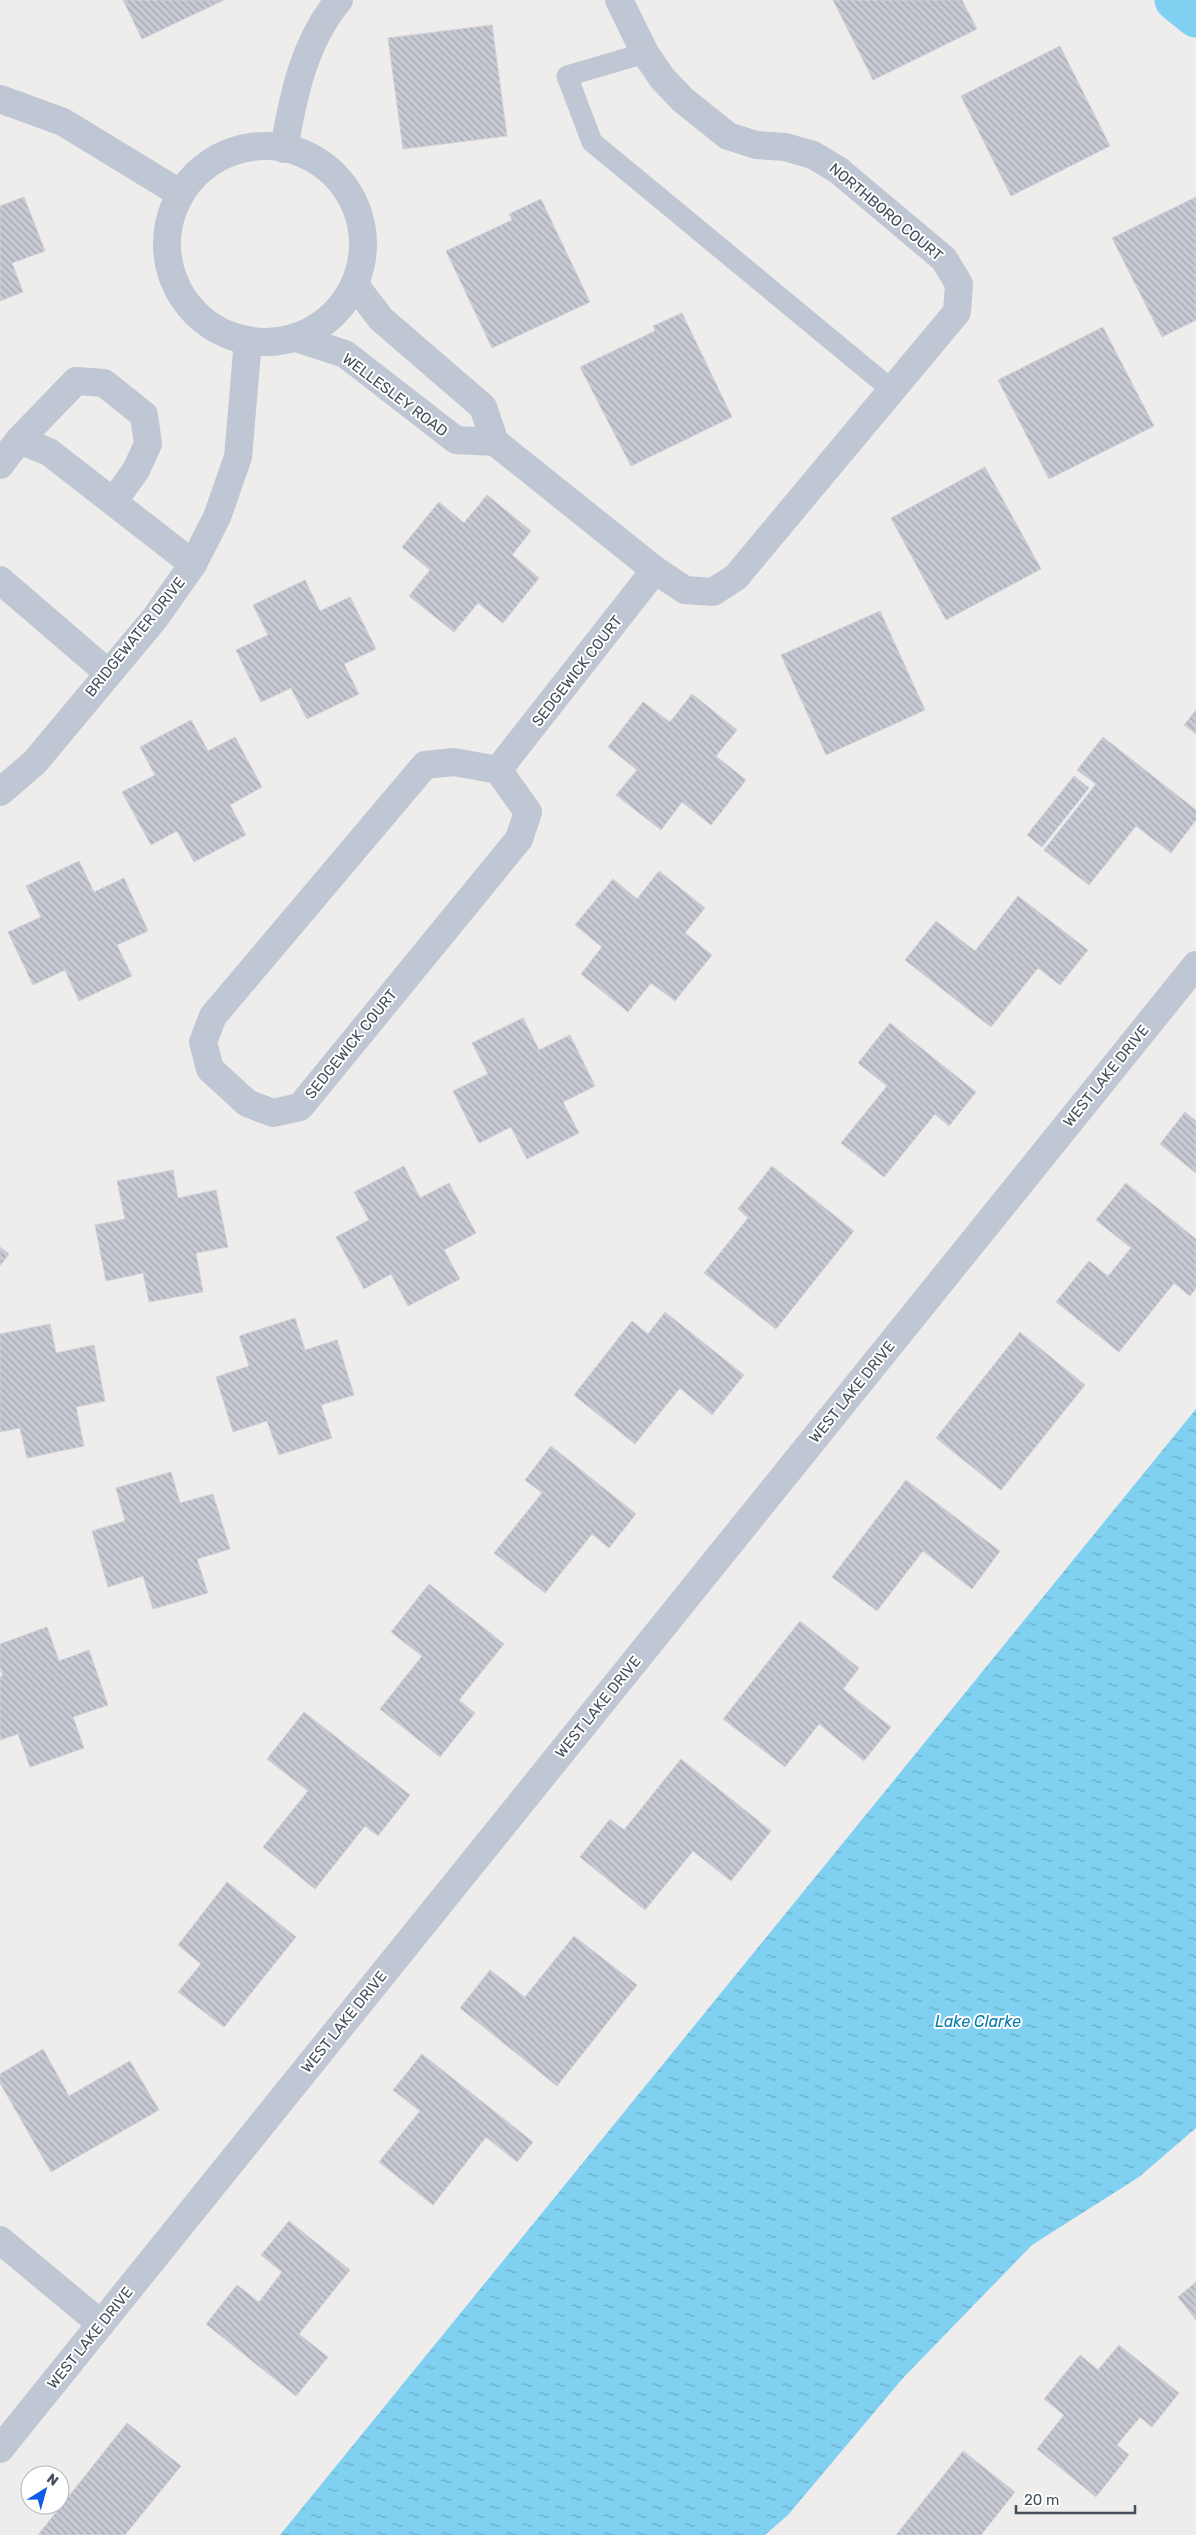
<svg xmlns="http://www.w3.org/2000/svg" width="1196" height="2535" font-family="Rubik,sans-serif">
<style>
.water{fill:url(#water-ripples)}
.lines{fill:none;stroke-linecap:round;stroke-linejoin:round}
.canal{stroke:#80d0f1;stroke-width:41}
.building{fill:url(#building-back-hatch);stroke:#d0d1d8}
.service{stroke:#bec7d3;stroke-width:21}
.minor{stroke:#bec7d3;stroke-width:28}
.labels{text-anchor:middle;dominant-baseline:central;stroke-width:4;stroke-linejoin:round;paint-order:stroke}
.street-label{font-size:15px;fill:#434e5a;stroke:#fff}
.water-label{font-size:16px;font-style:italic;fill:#047bad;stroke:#fff}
</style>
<defs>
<pattern id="water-ripples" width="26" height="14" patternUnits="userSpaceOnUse" patternTransform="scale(1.25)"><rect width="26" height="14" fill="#80d0f1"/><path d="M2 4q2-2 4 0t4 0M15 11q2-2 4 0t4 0" fill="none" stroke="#6aabc6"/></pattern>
<pattern id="building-back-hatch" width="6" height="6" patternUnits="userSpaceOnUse" patternTransform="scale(1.25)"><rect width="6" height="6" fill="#c7cad3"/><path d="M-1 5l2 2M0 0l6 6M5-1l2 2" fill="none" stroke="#a3a6ae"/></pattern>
</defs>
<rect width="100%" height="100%" fill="#efecec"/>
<polygon class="water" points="1196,1409 1196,2128 1139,2177 1032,2245 903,2378 788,2515 765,2535 280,2535"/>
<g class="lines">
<polyline class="canal" points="1175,0 1196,17"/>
</g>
<g class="building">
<polygon points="123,0 224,0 142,39"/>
<polygon points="833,0 962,0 977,29 873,80"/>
<polygon points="492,25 507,136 403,149 388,38"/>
<polygon points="1060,46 1110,146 1011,196 961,96"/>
<polygon points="24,197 45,251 12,263 23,292 0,301 0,206"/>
<polygon points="1196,197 1196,320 1162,337 1112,238"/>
<polygon points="541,199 590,302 492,348 446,251 512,220 509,214"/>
<polygon points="682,313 732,417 631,466 580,367 655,331 653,326"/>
<polygon points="1103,327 1154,426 1049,479 998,380"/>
<polygon points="985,467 1041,569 946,620 891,518"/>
<polygon points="487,495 531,531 512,555 539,578 503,623 478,603 454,632 409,596 430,570 402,547 439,502 464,523"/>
<polygon points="305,580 320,611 350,597 376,649 344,664 359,694 307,719 291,688 261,702 236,650 268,635 253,605"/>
<polygon points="880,611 925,710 826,755 781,655"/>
<polygon points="692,694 737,730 716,756 746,780 711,825 682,802 661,830 616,795 637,770 608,747 643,702 670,722"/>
<polygon points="1196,710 1196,734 1184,725"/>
<polygon points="191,720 208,751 235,737 262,787 230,805 246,835 194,862 177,831 151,845 122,792 155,775 140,747"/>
<polygon points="1103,737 1196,810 1196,820 1171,853 1136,826 1089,885 1044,850 1096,784 1077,770"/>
<polygon points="1074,776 1089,788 1042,847 1027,835"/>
<polygon points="79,861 94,892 124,878 148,931 117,945 132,976 79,1001 65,970 33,985 8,932 41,917 26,886"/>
<polygon points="659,871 705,908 685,933 712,955 675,1001 651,983 628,1012 581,974 602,947 575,925 613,879 637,899"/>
<polygon points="1018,896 1088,950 1060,985 1038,968 991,1027 905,960 936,921 975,951"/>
<polygon points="523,1018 539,1050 570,1035 595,1086 563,1102 579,1133 527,1159 511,1127 479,1143 453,1091 488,1074 472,1043"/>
<polygon points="890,1023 976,1092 949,1126 935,1114 884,1177 841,1143 887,1086 858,1063"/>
<polygon points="1185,1112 1196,1121 1196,1173 1160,1144"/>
<polygon points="404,1166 420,1198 449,1183 476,1233 444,1250 460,1279 408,1306 391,1274 364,1289 336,1237 369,1220 354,1192"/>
<polygon points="772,1166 854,1231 776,1329 704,1273 748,1218 738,1209"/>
<polygon points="173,1170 178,1198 216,1190 228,1247 196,1253 203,1292 149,1302 143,1273 106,1281 95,1225 125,1219 117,1181"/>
<polygon points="1126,1183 1196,1239 1196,1288 1190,1296 1174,1283 1119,1352 1056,1302 1089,1261 1108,1276 1131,1248 1096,1220"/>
<polygon points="0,1247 9,1254 0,1266"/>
<polygon points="665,1312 744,1375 712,1415 680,1388 635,1444 574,1395 632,1321 648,1334"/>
<polygon points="295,1318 305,1350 337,1340 354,1395 321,1405 332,1438 279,1455 267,1421 233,1432 216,1377 249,1366 239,1336"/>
<polygon points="50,1324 56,1353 94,1345 105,1401 76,1407 84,1446 27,1458 20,1428 0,1432 0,1334"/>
<polygon points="1020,1332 1085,1385 1001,1490 936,1438"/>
<polygon points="551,1446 636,1514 609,1548 592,1534 545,1593 494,1553 542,1493 525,1480"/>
<polygon points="171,1472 180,1503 213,1494 230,1549 197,1559 208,1593 153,1609 143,1576 108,1587 92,1531 125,1521 116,1488"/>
<polygon points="906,1480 1000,1551 972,1589 923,1551 877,1611 832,1577"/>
<polygon points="429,1584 504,1644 459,1700 475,1713 440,1757 380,1709 422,1656 391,1632"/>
<polygon points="800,1621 859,1668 843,1689 891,1727 864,1761 819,1724 785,1767 723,1719"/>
<polygon points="47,1627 59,1661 89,1650 108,1705 73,1717 84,1748 30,1767 18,1734 0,1740 0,1677 3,1676 0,1668 0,1644"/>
<polygon points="304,1712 410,1795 378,1836 365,1826 315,1889 263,1847 308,1791 267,1759"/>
<polygon points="681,1759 771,1831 731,1881 693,1851 645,1910 580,1857 610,1819 624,1830"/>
<polygon points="227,1882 296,1937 224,2027 178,1992 201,1964 178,1945"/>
<polygon points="574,1936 637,1985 557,2086 460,2008 490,1970 525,1997"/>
<polygon points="43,2049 69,2096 130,2061 159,2110 51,2172 0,2083 0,2074"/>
<polygon points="422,2054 533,2142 517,2162 486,2137 433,2205 379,2162 420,2111 393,2090"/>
<polygon points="289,2221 350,2270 299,2334 328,2357 296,2396 206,2324 237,2285 259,2302 282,2272 261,2255"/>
<polygon points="1196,2282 1196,2320 1178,2297"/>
<polygon points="1119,2345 1179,2393 1152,2427 1140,2417 1117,2445 1129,2455 1096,2497 1037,2449 1064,2415 1044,2399 1080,2355 1098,2370"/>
<polygon points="127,2423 181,2466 125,2535 38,2535"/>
<polygon points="963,2451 1015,2492 981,2535 896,2535"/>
</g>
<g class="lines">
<polyline class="service" points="645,53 567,76 592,142 892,390"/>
<g class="minor">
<polyline points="0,99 63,122 181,194"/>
<circle cx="265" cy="244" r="98"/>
<path d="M284,149C293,96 304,42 339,0"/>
<polyline points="355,285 381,319 483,407 495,442 655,570 685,590 713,592 736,577 957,312 959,284 944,259 838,170 813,155 785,147 756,145 728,136 683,100 662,78 645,53 619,0"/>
<polyline points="296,338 345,354 456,440 495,442"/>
<polyline points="19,440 49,452 193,564"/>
<polyline points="0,465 19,440 76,381 104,383 144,415 148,444 136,470 114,501"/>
<polyline points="0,580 107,672"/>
<polygon points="454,762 498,770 528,812 519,839 300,1107 273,1113 247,1103 210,1069 203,1042 213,1016 425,765"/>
<polyline points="498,770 655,570"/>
<polyline points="0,792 35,762 155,618 193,564 217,517 238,457 248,341"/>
<polyline points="0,2240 101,2324"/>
<polyline points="0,2449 1196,965"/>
</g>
</g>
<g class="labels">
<g class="street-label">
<text transform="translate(886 212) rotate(40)">NORTHBORO COURT</text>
<text transform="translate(395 395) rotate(37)">WELLESLEY ROAD</text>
<text transform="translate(135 637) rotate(-51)">BRIDGEWATER DRIVE</text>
<text transform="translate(577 671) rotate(-52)">SEDGEWICK COURT</text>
<text transform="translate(351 1044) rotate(-51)">SEDGEWICK COURT</text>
<text transform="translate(1106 1076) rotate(-51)">WEST LAKE DRIVE</text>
<text transform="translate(852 1392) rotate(-51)">WEST LAKE DRIVE</text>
<text transform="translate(598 1707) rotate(-51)">WEST LAKE DRIVE</text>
<text transform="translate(344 2022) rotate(-51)">WEST LAKE DRIVE</text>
<text transform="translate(90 2338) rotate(-51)">WEST LAKE DRIVE</text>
</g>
<g class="water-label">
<text x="978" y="2021">Lake Clarke</text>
</g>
</g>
<g transform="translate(45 2490) rotate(37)"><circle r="24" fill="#ffffff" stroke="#b4b8bd"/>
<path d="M0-4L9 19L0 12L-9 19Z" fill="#0e5be7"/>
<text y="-8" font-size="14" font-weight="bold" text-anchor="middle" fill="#434e5a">N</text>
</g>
<path d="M1016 2505v8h119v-8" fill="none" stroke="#434e5a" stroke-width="2.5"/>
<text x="1024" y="2505" font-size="15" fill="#434e5a" stroke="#ffffff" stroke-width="4" paint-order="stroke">20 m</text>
</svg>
